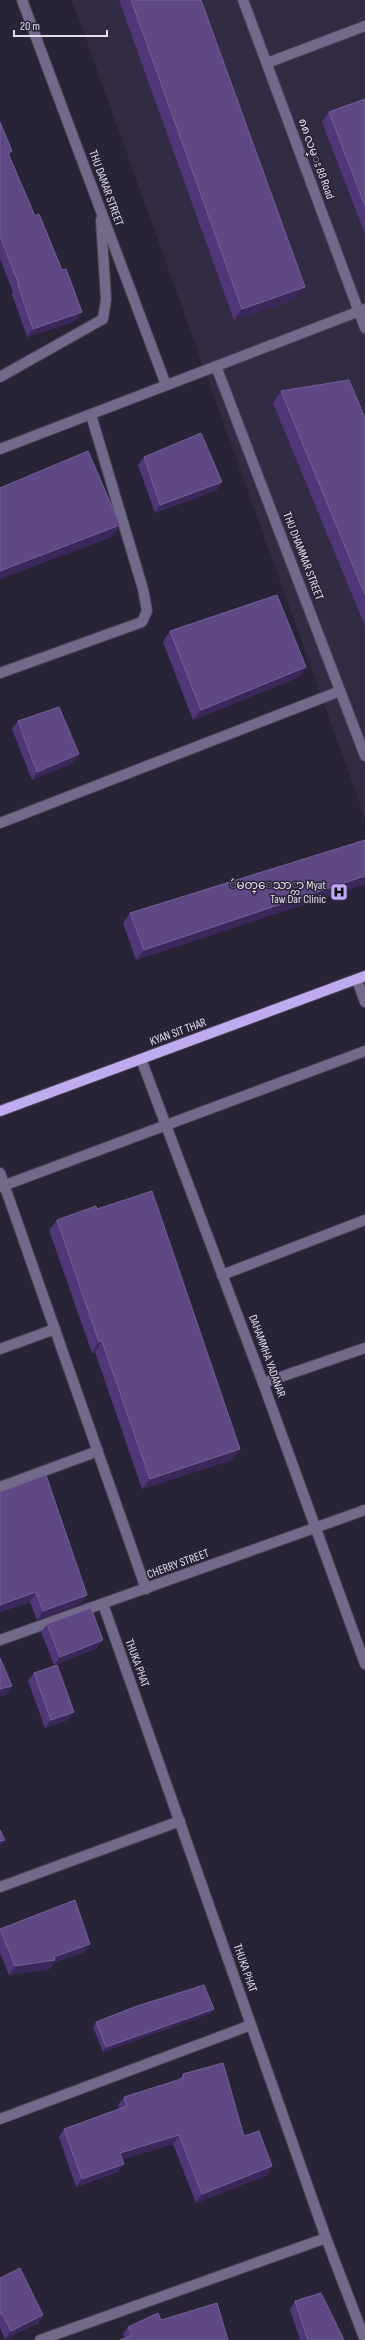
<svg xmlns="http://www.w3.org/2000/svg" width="365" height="2340" font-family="'Sofia Sans Condensed','Noto Sans Myanmar',sans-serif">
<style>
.built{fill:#332b44}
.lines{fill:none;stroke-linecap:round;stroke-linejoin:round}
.minor-casing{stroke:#464154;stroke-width:12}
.major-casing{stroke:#464154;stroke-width:12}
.minor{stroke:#736a8b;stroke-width:10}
.major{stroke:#bfacf0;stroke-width:10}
.wall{fill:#4f3779}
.shaded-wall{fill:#392859}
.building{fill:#5f4985;stroke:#736095}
.labels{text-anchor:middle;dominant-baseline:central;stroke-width:3;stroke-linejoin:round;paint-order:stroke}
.street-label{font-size:12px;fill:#e1ddeb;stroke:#292337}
.poi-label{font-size:12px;fill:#e1ddeb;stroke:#292337;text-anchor:end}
</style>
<rect width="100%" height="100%" fill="#292337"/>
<polygon class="built" points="72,0 365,0 365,818"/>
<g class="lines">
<defs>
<g id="minor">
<polyline points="22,0 166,385"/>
<polyline points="243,0 365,328"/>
<polyline points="267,63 365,26"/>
<polyline points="216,366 365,756"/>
<polyline points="0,377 103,319 106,299 101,220"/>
<polyline points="0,449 365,309"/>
<polyline points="0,673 142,622 147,611 143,589 91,415"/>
<polyline points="0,823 340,691"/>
<polyline points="357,980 365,1002"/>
<polyline points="141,1059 263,1383 365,1664"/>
<polyline points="0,1173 146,1589"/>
<polyline points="0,1187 365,1051"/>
<polyline points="222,1275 365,1220"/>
<polyline points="0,1349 55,1329"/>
<polyline points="263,1383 365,1348"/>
<polyline points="0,1487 98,1451"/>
<polyline points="103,1604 326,2238 365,2340"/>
<polyline points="0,1640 365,1510"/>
<polyline points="0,1887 180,1821"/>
<polyline points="0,2119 251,2025"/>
<polyline points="40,2340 326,2238"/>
</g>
<polyline id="major" points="0,1111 365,976"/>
</defs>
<use href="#minor" class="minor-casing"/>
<use href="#major" class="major-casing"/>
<use href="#minor" class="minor"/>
<use href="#major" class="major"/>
</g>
<g class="wall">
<polygon points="119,0 201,0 297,298 234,320"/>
<polygon points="365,99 365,234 322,122 329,112"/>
<polygon points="0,122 12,151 9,155 76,321 27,337 12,294 13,292 0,259"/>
<polygon points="281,391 365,418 365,626 273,403"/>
<polygon points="144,457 217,490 155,513 138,465"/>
<polygon points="170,631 306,667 299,677 193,720 163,642"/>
<polygon points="18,721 79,754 73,763 32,780 12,729"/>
<polygon points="365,840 365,884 136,960 123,923 130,913"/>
<polygon points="97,1209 232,1460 142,1489 95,1352 92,1353 49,1230 57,1220"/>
<polygon points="0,1492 80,1604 37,1620 30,1602 0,1612"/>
<polygon points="47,1624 97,1648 54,1665 41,1632"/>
<polygon points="34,1673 68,1720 45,1728 28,1681"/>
<polygon points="0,1929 85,1952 53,1963 50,1969 9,1975 0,1953"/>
<polygon points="211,2013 103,2052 93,2027 96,2022"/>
<polygon points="183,2074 244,2136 267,2175 196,2203 173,2144 122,2159 118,2172 76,2187 59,2137 64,2129 120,2109 118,2105 124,2097 179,2080"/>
<polygon points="0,2278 43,2315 38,2323 5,2339 0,2328"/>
<polygon points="295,2301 344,2340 300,2340 290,2309"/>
<polygon points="161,2320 228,2340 125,2338 123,2334 128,2327"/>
</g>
<g class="shaded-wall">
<polygon points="305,287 297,298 234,320 242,309"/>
<polygon points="82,312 76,321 27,337 33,329"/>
<polygon points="222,482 217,490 155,513 160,505"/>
<polygon points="120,525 112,537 0,579 0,571"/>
<polygon points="306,667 299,677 193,720 201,710"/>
<polygon points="79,754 73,763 32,780 37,772"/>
<polygon points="365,876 365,884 136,960 144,950"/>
<polygon points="102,1341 95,1352 92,1353 99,1342"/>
<polygon points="240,1449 232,1460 142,1489 150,1479"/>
<polygon points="36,1592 30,1602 0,1612 0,1605"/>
<polygon points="87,1595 80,1604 37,1620 43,1611"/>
<polygon points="103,1640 97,1648 54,1665 60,1657"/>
<polygon points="12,1686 6,1695 0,1697 0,1689"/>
<polygon points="74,1712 68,1720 45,1728 51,1720"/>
<polygon points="5,1840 0,1847 0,1841"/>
<polygon points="90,1944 85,1952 53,1963 50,1969 9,1975 15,1966 54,1957"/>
<polygon points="214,2009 211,2013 103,2052 106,2047"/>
<polygon points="179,2135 173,2144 115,2162 120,2153"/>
<polygon points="124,2164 118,2172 76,2187 82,2179"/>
<polygon points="272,2166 267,2175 196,2203 202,2194"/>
<polygon points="43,2315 38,2323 5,2339 11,2331"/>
</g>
<g class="building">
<polygon points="131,0 201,0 305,287 242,309"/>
<polygon points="365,99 365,206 329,112"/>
<polygon points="0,122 12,151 8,153 35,216 39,214 62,270 66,269 82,312 33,329 18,285 19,285 0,236"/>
<polygon points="349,380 365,418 365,595 281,391"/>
<polygon points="201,433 222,482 160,505 144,457"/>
<polygon points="88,451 120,525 0,571 0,488"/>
<polygon points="277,595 306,667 201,710 170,631"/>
<polygon points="59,707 79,754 37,772 18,721"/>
<polygon points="365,840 365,876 144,950 130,913"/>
<polygon points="152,1191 240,1449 150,1479 102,1341 99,1342 57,1220 96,1206 97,1209"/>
<polygon points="46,1475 87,1595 43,1611 36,1592 0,1605 0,1492"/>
<polygon points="91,1608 103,1640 60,1657 47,1624"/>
<polygon points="0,1658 12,1686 0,1689"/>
<polygon points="57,1665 74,1712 51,1720 34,1673"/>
<polygon points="0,1830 5,1840 0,1841"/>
<polygon points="75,1900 90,1944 54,1957 55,1960 15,1966 0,1929"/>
<polygon points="204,1985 214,2009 106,2047 96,2022 137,2006"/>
<polygon points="223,2063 244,2136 259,2131 272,2166 202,2194 179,2135 120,2153 124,2164 82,2179 64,2129 127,2106 124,2097 184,2078 183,2074"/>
<polygon points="20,2268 43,2315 11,2331 2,2313 0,2314 0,2278"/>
<polygon points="321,2293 344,2340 308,2340 295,2301"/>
<polygon points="217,2303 228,2340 120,2340 132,2335 128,2327 158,2313 161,2320"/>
</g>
<defs>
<symbol id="hospital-square" viewBox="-11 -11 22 22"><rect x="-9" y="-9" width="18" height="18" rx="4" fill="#bfa9f4" stroke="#292337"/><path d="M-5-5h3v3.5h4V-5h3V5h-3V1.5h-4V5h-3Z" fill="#111"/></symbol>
</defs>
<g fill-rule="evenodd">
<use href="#hospital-square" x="329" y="882" width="20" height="20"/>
</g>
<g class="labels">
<g class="street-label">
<text transform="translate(316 159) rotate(70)">၈၈ လမ္း 88 Road</text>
<text transform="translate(106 188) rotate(70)">THU DAMAR STREET</text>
<text transform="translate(303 556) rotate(69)">THU DHAMMAR STREET</text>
<text transform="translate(178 1032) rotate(-20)">KYAN SIT THAR</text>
<text transform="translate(267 1356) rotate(70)">DAHAMMHA YADANAR</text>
<text transform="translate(178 1564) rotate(-20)">CHERRY STREET</text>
<text transform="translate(137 1663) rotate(70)">THUKA PHAT</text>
<text transform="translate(245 1968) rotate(71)">THUKA PHAT</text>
</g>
<g class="poi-label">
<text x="326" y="885">ဴမတ္ေသာ္တာ Myat<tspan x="326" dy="14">Taw Dar Clinic</tspan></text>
</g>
</g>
<path d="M14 30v6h93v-6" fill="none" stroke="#e1ddeb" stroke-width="2"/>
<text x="20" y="30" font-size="12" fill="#e1ddeb" stroke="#292337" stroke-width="3" paint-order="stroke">20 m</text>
</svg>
